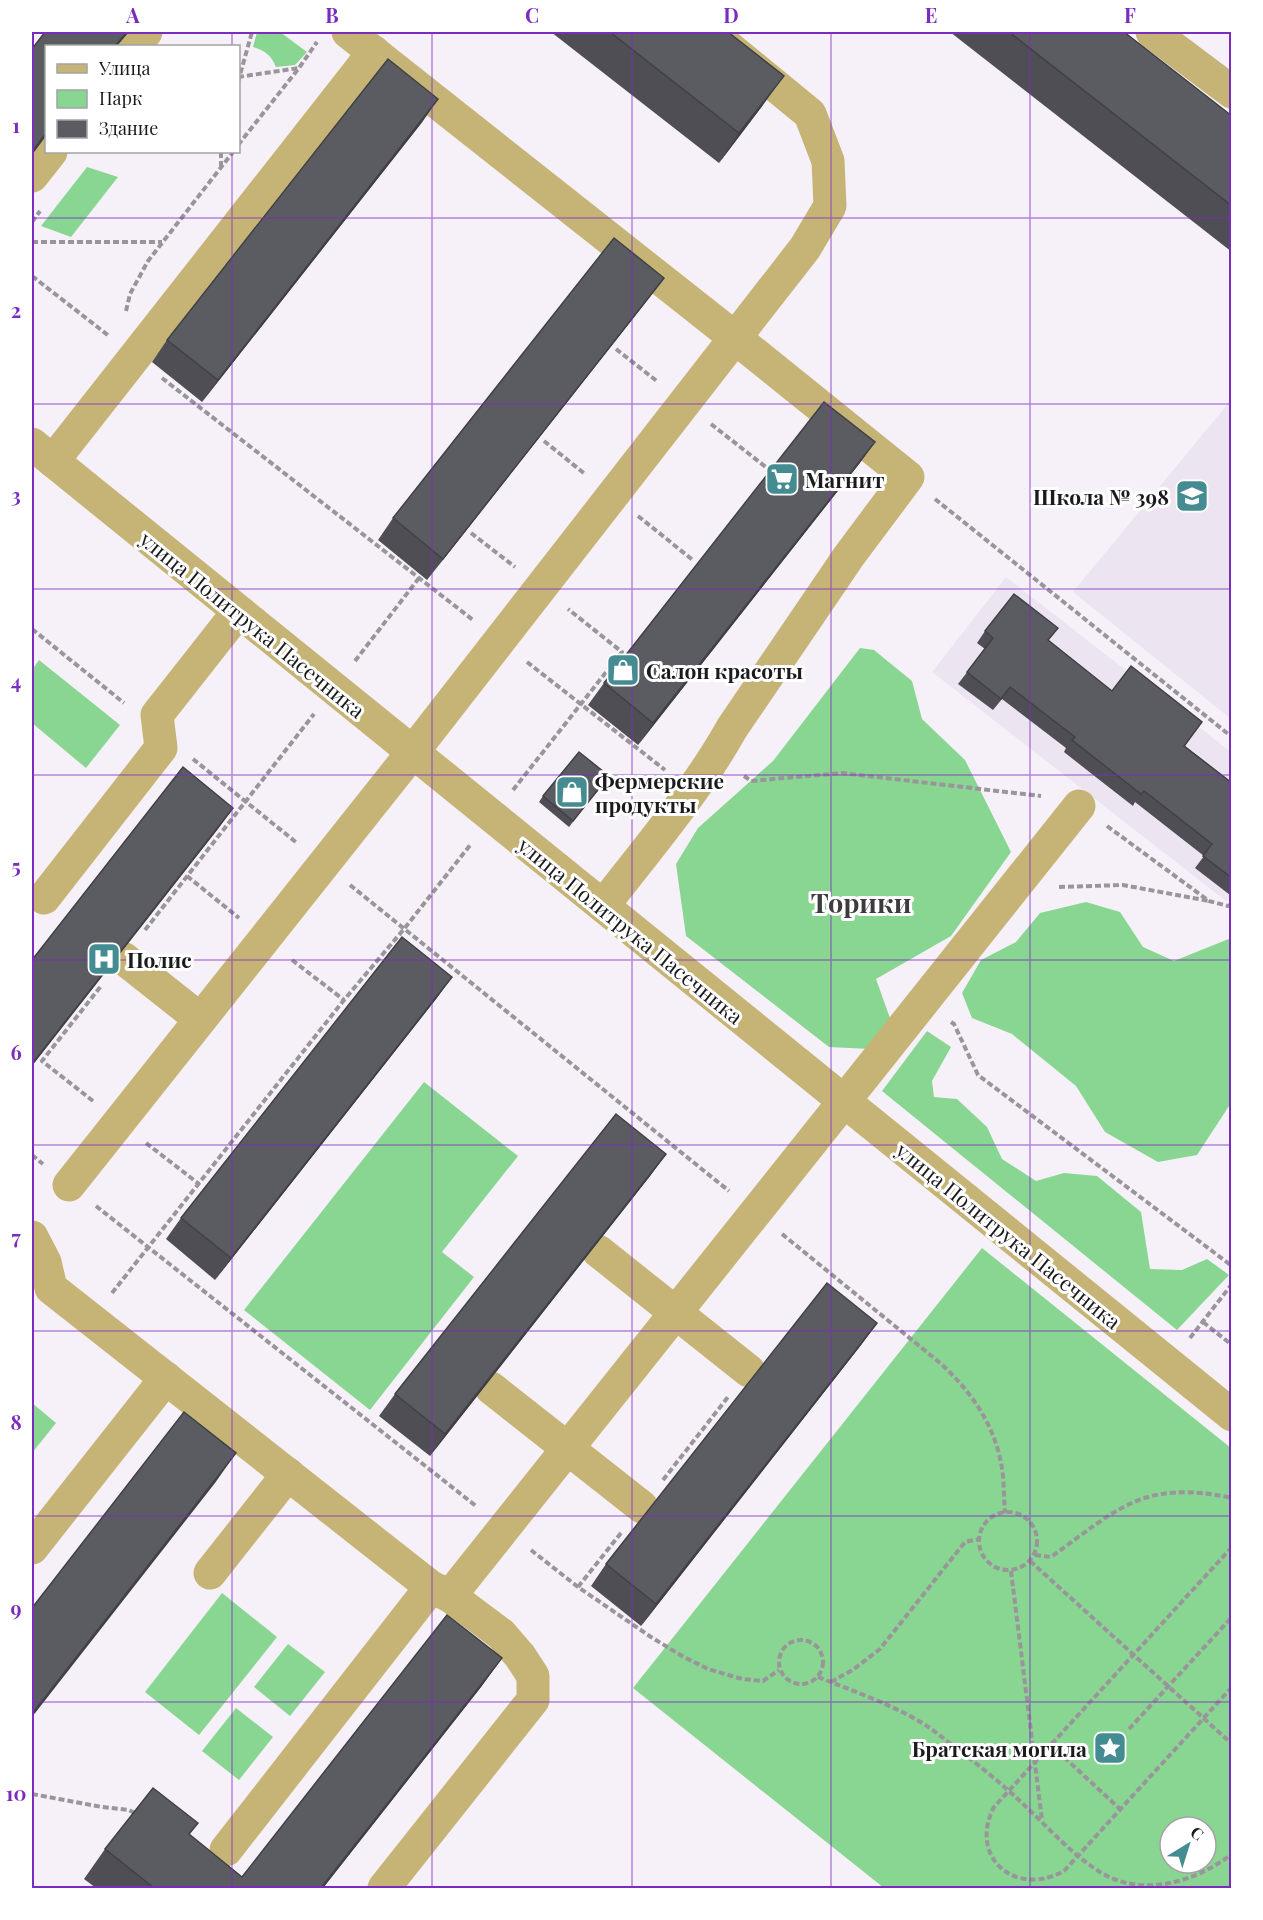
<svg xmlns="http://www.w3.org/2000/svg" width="1263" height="1920" font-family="'Playfair Display',serif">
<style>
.built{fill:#ede4f1}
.green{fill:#88d691;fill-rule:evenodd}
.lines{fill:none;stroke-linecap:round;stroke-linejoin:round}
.path{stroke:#99959a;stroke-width:4;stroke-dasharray:6 3;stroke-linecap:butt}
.minor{stroke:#c6b476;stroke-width:33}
.wall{fill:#4e4e54}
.shaded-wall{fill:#404045}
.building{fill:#5b5b62;stroke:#404045;stroke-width:1.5}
.grid{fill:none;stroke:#7b2cbf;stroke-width:1.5;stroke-opacity:0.55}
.labels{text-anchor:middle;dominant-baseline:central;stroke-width:6;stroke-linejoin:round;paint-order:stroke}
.poi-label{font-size:21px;font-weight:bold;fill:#1b1a1c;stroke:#fff;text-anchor:start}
.street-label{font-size:21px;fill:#1b1a1c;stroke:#fff}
.district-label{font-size:27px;font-weight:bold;fill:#3e3a3f;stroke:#fff}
.neatline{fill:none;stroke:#7b2cbf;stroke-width:2}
.grid-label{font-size:20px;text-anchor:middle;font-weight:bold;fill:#7b2cbf}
</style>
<rect width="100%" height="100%" fill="#f6f1f8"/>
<g class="built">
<polygon points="1231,400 1231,719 1073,592"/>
<polygon points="1006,577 1231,752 1231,898 1226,901 932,672"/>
</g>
<g class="green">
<path d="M257,32H280L307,52L295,65L276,67C271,55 265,51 253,47Z"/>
<polygon points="87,167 118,177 71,237 41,226"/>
<polygon points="860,648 874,650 912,681 922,719 965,760 1011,852 951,936 876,979 891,1021 870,1049 829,1047 686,936 676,864 698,828 773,761"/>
<polygon points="39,660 120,725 86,768 32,723 32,670"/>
<polygon points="1086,902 1120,912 1143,947 1174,961 1231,938 1231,1103 1197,1155 1158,1162 1105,1132 1076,1086 1012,1034 972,1018 962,993 981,960 1016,942 1040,913"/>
<polygon points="927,1031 951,1047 932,1081 934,1097 957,1099 987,1127 1002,1159 1036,1181 1064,1173 1097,1176 1141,1212 1150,1269 1182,1270 1207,1259 1229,1275 1177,1330 882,1091"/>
<polygon points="424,1082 518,1156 442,1252 474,1277 370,1410 244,1310"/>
<path d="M982,1248L1231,1448V1888H884L633,1688ZM1170,1827H1206V1863H1170Z"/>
<polygon points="32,1403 56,1423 32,1453"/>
<polygon points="222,1593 277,1637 199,1735 145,1692"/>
<polygon points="288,1644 325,1672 290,1716 254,1687"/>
<polygon points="236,1708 273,1737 239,1780 202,1751"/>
</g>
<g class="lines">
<g class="path">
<polyline points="238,77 299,68"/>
<polyline points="238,82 252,32"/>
<polyline points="238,145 299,68 317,42"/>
<polyline points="221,152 221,166"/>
<polyline points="32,222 40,211"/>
<polyline points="32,242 162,242"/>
<polyline points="32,276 109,336"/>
<polyline points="126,311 130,294 148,261 233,152"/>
<polyline points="616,349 658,382"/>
<polyline points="162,378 473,620"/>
<polyline points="711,424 767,468"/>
<polyline points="544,441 585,474"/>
<polyline points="935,499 1232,737"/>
<polyline points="638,516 694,561"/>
<polyline points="471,533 515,567"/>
<polyline points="32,629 124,703"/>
<polyline points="355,661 419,578"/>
<polyline points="527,662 665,770"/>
<polyline points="193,759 297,843"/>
<polyline points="744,776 751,781 842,773 1041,796"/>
<polyline points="513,790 622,652 568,609"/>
<polyline points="1107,826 1209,901 1228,906 1232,904"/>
<polyline points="187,876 239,918"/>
<polyline points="350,885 729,1191"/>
<polyline points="1059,887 1123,885 1209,901"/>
<polyline points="145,930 314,714"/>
<polyline points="292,960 344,1000"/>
<polyline points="951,1022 954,1024 978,1075 1232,1266"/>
<polyline points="93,1101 42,1061 101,986"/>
<polyline points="146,1143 199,1184"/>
<polyline points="32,1155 43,1164"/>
<polyline points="96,1206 476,1506"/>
<path d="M782,1234L939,1362C973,1393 998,1429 1003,1476C1004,1488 1004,1500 1005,1513"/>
<polyline points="112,1293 344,1000 404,929 471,844"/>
<polyline points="1203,1322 1232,1345"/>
<polyline points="1190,1338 1232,1284"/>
<polyline points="663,1480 728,1397"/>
<circle cx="1008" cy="1541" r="29"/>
<path d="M1232,1547L994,1807C968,1857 1015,1898 1064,1871L1232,1687"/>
<polyline points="531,1550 578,1587 651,1637 682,1656 708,1669 742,1679 763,1681 779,1670"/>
<path d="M1035,1555L1051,1557C1118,1509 1143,1479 1232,1498"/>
<polyline points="1030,1561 1232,1744"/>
<polyline points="1011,1571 1042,1820"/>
<polyline points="578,1587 621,1533"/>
<circle cx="801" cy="1662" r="22"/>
<path d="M818,1677C853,1691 905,1709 934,1731C964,1754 995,1777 1022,1803C1046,1825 1069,1852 1097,1870C1139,1899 1194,1883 1232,1854"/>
<polyline points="831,1682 854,1669 880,1649 965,1542 979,1539"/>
<polyline points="1129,1729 1232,1617"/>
<polyline points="1051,1745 1120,1809"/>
<polyline points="32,1794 102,1807 129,1810 136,1814"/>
</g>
<g class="minor">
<path d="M348,32L734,337L908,477L849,556L732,728C696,792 648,848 603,906"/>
<polyline points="1152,32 1232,92"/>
<polyline points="134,46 146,32"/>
<polyline points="32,176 51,152"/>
<polyline points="32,444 1232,1415"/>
<polyline points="53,461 374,52"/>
<polyline points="44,898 161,748 157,715 238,612"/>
<polyline points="123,958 200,1019"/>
<polyline points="69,1185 412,753 805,248 830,206 828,161 810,114 710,32"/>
<polyline points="32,1237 45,1262 51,1288 431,1587 450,1596 501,1634 520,1656 533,1676 533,1700 384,1888"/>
<polyline points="598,1251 749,1371"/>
<polyline points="491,1388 642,1507"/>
<polyline points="32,1548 166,1378"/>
<polyline points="210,1573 288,1474"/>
<polyline points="450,1596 1079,806"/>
<polyline points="226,1850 431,1587"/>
</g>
</g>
<g class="wall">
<polygon points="551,32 728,32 763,105 719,163"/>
<polygon points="950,32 1124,32 1232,116 1232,252"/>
<polygon points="423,121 202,402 152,362 167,340"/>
<polygon points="664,278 648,299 427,580 378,540 393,518"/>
<polygon points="875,442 859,464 638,745 588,705 604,683"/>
<polygon points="985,631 1049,641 1112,691 1202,722 1185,746 1232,783 1232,893 1230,895 1195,868 1204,856 1135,802 1133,806 1097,778 1064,752 1066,748 1002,699 993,710 958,684 985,649 977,643"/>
<polygon points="604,782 569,827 539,802 543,796"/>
<polygon points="452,977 436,999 215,1280 166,1239 181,1218"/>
<polygon points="666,1154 650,1176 430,1456 379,1416 395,1394"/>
<polygon points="877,1323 861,1345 641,1626 591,1586 606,1564"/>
<polygon points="502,1658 481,1687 323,1888 96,1888 84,1879 105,1849 190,1835 242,1877"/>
</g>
<g class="shaded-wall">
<polygon points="127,32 129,32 117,46 115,46"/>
<polygon points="784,76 763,105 719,163 739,133"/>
<polygon points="438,99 423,121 202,402 218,380"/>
<polygon points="46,133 46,136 32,155 32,152"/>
<polygon points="664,278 648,299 427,580 443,559"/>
<polygon points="875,442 859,464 638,745 653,723"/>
<polygon points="233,808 218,829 32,1066 32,1064"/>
<polygon points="452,977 436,999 215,1280 231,1258"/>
<polygon points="666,1154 650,1176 430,1456 445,1434"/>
<polygon points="877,1323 861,1345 641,1626 656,1604"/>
<polygon points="236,1453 215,1483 32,1717 32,1714"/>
<polygon points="502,1658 481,1687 323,1888 321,1888"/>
</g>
<g class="building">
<polygon points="45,32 127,32 115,46 46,46 46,133 32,152 32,49"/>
<polygon points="610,32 728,32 784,76 739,133"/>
<polygon points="1009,32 1124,32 1232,116 1232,206"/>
<polygon points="388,59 438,99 218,380 167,340"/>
<polygon points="614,238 664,278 443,559 393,518"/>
<polygon points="824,402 875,442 653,723 604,683"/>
<polygon points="1014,594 1058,628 1048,640 1112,691 1131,666 1202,722 1184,746 1232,783 1232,878 1203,856 1212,844 1144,791 1141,794 1105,766 1072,740 1075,737 1010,687 1001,699 967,672 993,638 985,631"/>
<polygon points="579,752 609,776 573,821 543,796"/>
<polygon points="183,767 233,808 32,1064 32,960"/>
<polygon points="402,937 452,977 231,1258 181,1218"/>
<polygon points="616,1114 666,1154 445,1434 395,1394"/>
<polygon points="827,1283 877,1323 656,1604 606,1564"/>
<polygon points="184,1412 236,1453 32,1714 32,1608"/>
<polygon points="447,1615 502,1658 321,1888 154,1888 105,1849 153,1788 198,1823 189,1834 242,1877"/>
</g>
<path class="grid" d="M232,32V46M432,32V1888M632,32V1888M831,32V1888M1030,32V1888M232,152V1888M32,218H1232M32,404H1232M32,589H1232M32,775H1232M32,960H1232M32,1145H1232M32,1331H1232M32,1516H1232M32,1702H1232"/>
<defs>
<symbol id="supermarket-square" viewBox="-11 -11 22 22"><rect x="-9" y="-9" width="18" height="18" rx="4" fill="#448c91" stroke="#fff"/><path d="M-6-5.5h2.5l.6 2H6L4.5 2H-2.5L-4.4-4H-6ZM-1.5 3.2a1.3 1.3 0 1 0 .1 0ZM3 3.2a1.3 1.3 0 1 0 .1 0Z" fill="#fff"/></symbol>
<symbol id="school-square" viewBox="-11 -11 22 22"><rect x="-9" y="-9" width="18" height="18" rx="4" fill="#448c91" stroke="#fff"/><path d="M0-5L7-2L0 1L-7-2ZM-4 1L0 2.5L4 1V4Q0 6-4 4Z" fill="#fff"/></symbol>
<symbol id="shop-square" viewBox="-11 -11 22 22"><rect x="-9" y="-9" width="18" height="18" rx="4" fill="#448c91" stroke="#fff"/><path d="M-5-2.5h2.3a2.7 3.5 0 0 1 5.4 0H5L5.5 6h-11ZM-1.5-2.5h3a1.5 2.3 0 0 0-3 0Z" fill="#fff"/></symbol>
<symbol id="hospital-square" viewBox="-11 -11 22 22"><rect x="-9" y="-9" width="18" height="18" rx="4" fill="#448c91" stroke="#fff"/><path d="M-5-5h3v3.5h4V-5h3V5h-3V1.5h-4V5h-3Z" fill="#fff"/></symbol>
<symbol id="sight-square" viewBox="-11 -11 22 22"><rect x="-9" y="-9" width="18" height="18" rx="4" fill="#448c91" stroke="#fff"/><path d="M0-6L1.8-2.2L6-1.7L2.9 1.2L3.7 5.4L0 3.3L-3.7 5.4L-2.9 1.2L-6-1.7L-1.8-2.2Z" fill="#fff"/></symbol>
</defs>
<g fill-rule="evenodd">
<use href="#supermarket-square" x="763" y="460" width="38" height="38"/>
<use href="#school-square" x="1173" y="477" width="38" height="38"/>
<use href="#shop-square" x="604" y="651" width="38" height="38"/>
<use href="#shop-square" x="553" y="773" width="38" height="38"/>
<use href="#hospital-square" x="85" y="940" width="38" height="38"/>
<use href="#sight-square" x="1091" y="1729" width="38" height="38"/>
</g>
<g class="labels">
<g class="poi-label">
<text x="805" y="479">Магнит</text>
<text x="1169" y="496" text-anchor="end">Школа № 398</text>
<text x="646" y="670">Салон красоты</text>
<text x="595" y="780">Фермерские<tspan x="595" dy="24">продукты</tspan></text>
<text x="127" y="959">Полис</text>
<text x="1087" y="1748" text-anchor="end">Братская могила</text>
</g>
<g class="street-label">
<text transform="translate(253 624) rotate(39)">улица Политрука Пасечника</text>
<text transform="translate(631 930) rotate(39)">улица Политрука Пасечника</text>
<text transform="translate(1009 1235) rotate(39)">улица Политрука Пасечника</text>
</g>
<g class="district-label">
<text x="861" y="902">Торики</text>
</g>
</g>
<rect width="1263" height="1920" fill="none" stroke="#ffffff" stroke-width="66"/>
<rect x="45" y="45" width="195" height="108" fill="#ffffff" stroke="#a4a3a4" stroke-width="1.5"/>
<rect x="57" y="64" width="30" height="9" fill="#c6b476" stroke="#a4a3a4" stroke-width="1.5"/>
<text x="99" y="75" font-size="18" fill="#1b1a1c">Улица</text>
<rect x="57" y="90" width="30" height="18" fill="#88d691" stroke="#a4a3a4" stroke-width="1.5"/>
<text x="99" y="105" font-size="18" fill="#1b1a1c">Парк</text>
<rect x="57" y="120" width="30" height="18" fill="#5b5b62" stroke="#a4a3a4" stroke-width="1.5"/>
<text x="99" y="135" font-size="18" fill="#1b1a1c">Здание</text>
<g transform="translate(1188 1845) rotate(38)"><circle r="28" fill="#ffffff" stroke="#a4a3a4" stroke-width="1.5"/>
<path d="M0-4.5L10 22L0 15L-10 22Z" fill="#448c91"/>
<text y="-9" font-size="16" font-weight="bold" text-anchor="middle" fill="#1b1a1c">С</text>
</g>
<rect x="33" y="33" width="1197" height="1854" class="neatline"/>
<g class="grid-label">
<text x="133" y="23">A</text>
<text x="332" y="23">B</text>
<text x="532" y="23">C</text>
<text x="731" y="23">D</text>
<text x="931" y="23">E</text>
<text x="1130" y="23">F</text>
<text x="16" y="133">1</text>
<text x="16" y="318">2</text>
<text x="16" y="503">3</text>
<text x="16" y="689">4</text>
<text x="16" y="874">5</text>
<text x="16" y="1060">6</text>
<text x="16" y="1245">7</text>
<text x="16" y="1430">8</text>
<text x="16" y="1616">9</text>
<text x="16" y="1801">10</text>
</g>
</svg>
